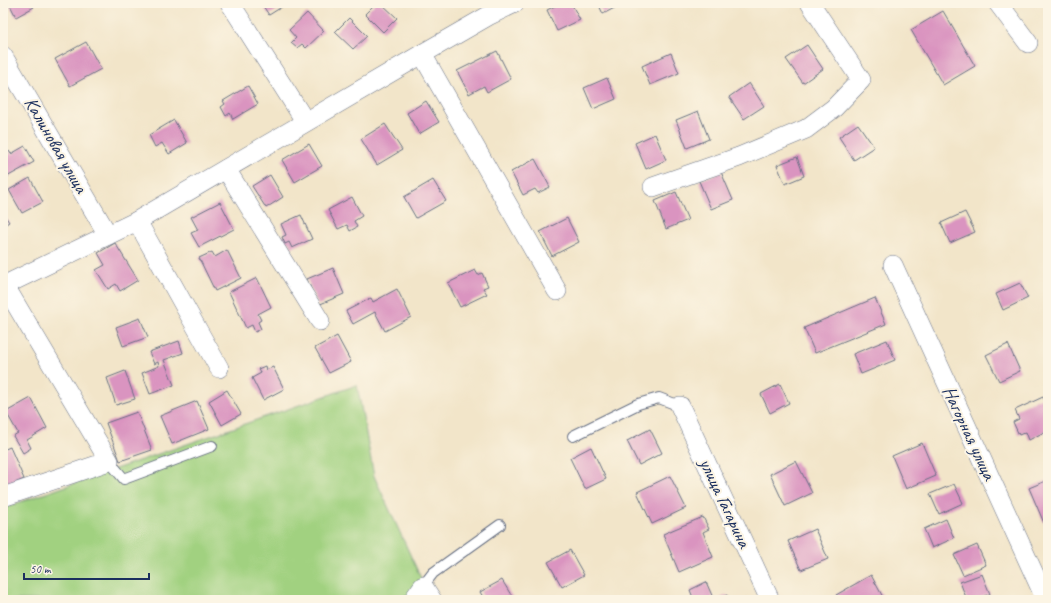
<svg xmlns="http://www.w3.org/2000/svg" width="1051" height="603" font-family="Caveat,sans-serif">
<style>
.grass{fill:#a1d180;stroke:#5e806f}
.building{fill:#da94c0}
.lines{fill:none;stroke-linecap:round;stroke-linejoin:round}
.lane-casing{stroke:#666f83;stroke-width:12}
.street-casing{stroke:#666f83;stroke-width:20}
.lane{stroke:#fff;stroke-width:10}
.street{stroke:#fff;stroke-width:19}
.labels{text-anchor:middle;dominant-baseline:central;stroke-width:4;stroke-linejoin:round;paint-order:stroke}
.street-label{font-size:19px;fill:#1b2f5e;stroke:#fcf5e5}
</style>
<rect width="100%" height="100%" fill="#fcf5e5"/>
<filter id="ink" filterUnits="userSpaceOnUse"><feTurbulence type="fractalNoise" baseFrequency=".025" numOctaves="2"/><feDisplacementMap in="SourceGraphic" scale="8" xChannelSelector="R" yChannelSelector="G"/><feConvolveMatrix kernelMatrix="1 2 1 2 8 2 1 2 1" color-interpolation-filters="sRGB"/></filter>
<filter id="wash" filterUnits="userSpaceOnUse"><feTurbulence type="fractalNoise" baseFrequency=".012" numOctaves="4" result="noise"/><feDisplacementMap in="SourceGraphic" scale="16" xChannelSelector="R" yChannelSelector="G"/><feGaussianBlur stdDeviation="0.9" result="paint"/><feColorMatrix in="noise" values="0 0 0 0 0 0 0 0 0 0 0 0 0 0 0 0 0 1.4 0 .05"/><feComposite in="paint" operator="in"/></filter>
<g filter="url(#wash)">
<rect width="100%" height="100%" fill="#f2e5c9"/>
<polygon class="grass" points="357,385 374,476 431,600 3,600 3,508"/>
<g id="blocks">
<g class="building">
<polygon points="9,3 32,3 34,7 16,17"/>
<polygon points="261,3 288,3 269,15"/>
<polygon points="376,3 381,3 397,18 383,32 365,14"/>
<polygon points="561,3 571,3 580,20 557,31 547,10"/>
<polygon points="598,3 624,3 603,14"/>
<polygon points="943,11 975,66 943,85 911,30"/>
<polygon points="307,13 324,31 306,48 302,44 297,48 291,43 296,38 289,30"/>
<polygon points="349,18 367,36 353,49 335,32"/>
<polygon points="86,42 101,69 70,86 55,59"/>
<polygon points="807,45 823,69 803,83 786,59"/>
<polygon points="497,51 511,79 487,92 484,86 469,94 457,71"/>
<polygon points="671,53 679,73 650,85 642,66"/>
<polygon points="607,78 616,99 593,109 584,88"/>
<polygon points="749,83 764,106 744,119 729,97"/>
<polygon points="248,86 258,104 233,119 230,113 226,116 221,107 225,104 223,101"/>
<polygon points="426,101 439,122 419,134 407,113"/>
<polygon points="698,111 709,139 687,148 676,120"/>
<polygon points="174,120 187,143 169,154 162,143 155,147 149,135"/>
<polygon points="385,124 402,150 377,165 361,139"/>
<polygon points="858,124 874,147 854,160 839,137"/>
<polygon points="655,134 666,160 646,169 635,143"/>
<polygon points="309,144 322,166 295,182 282,160"/>
<polygon points="25,146 34,162 3,179 3,155 9,151 11,154"/>
<polygon points="797,157 804,176 785,184 777,165"/>
<polygon points="535,159 550,187 538,193 535,189 523,195 511,172"/>
<polygon points="721,172 733,200 711,209 699,181"/>
<polygon points="270,175 283,197 266,208 252,186"/>
<polygon points="30,178 43,202 22,213 9,190"/>
<polygon points="433,180 446,201 416,218 404,197"/>
<polygon points="676,192 688,220 666,229 655,201"/>
<polygon points="352,197 362,216 354,221 357,227 350,231 347,225 338,229 328,210"/>
<polygon points="220,202 234,229 199,247 191,233 198,230 191,217"/>
<polygon points="965,212 975,232 950,243 941,223"/>
<polygon points="3,213 9,222 3,226"/>
<polygon points="301,215 312,239 292,248 289,242 285,244 282,237 286,235 281,224"/>
<polygon points="567,218 579,242 552,256 540,232"/>
<polygon points="115,243 138,280 120,291 116,284 108,289 96,270 105,265 98,253"/>
<polygon points="227,250 241,278 215,291 199,258 212,252 215,257"/>
<polygon points="333,268 344,294 318,305 307,279"/>
<polygon points="475,270 478,275 482,273 488,286 483,288 487,294 460,307 448,283"/>
<polygon points="257,278 271,307 258,314 261,320 258,322 261,329 255,332 252,325 246,328 229,292"/>
<polygon points="1020,283 1028,298 1003,310 996,294"/>
<polygon points="397,289 411,317 385,331 375,312 353,324 346,311 371,298 373,302"/>
<polygon points="875,298 886,324 815,353 804,328"/>
<polygon points="140,318 148,337 123,346 116,327"/>
<polygon points="337,336 351,362 329,373 315,348"/>
<polygon points="887,340 895,360 861,374 853,354"/>
<polygon points="179,341 183,353 164,360 174,385 150,394 142,373 159,366 158,362 154,364 149,352"/>
<polygon points="1008,344 1020,371 999,381 986,355"/>
<polygon points="265,366 266,370 273,367 284,389 263,400 252,378 261,373 258,369"/>
<polygon points="125,371 135,399 116,405 107,378"/>
<polygon points="780,384 789,403 770,413 761,394"/>
<polygon points="227,390 241,414 222,425 209,401"/>
<polygon points="1043,397 1048,407 1048,430 1029,440 1026,432 1019,435 1013,422 1019,419 1015,410"/>
<polygon points="31,398 47,428 27,440 31,448 23,453 13,436 18,433 6,412"/>
<polygon points="197,401 209,429 172,444 160,416"/>
<polygon points="137,412 152,450 120,461 106,423"/>
<polygon points="650,429 662,453 639,465 627,441"/>
<polygon points="922,443 936,476 906,489 892,456"/>
<polygon points="10,447 24,479 3,488 3,450"/>
<polygon points="591,447 606,479 585,489 570,458"/>
<polygon points="796,461 812,493 785,506 770,474"/>
<polygon points="670,476 686,508 652,524 637,492"/>
<polygon points="1048,480 1048,521 1044,523 1029,488"/>
<polygon points="954,484 963,503 939,514 930,494"/>
<polygon points="703,517 709,529 703,532 713,557 679,572 663,534"/>
<polygon points="946,519 954,538 932,548 924,529"/>
<polygon points="815,529 828,559 801,570 788,541"/>
<polygon points="977,545 986,565 963,575 954,555"/>
<polygon points="570,550 584,575 562,587 548,562"/>
<polygon points="982,574 990,594 974,600 967,600 960,582"/>
<polygon points="871,575 884,599 882,600 839,600 836,595"/>
<polygon points="502,580 514,600 485,600 480,592"/>
<polygon points="706,582 714,600 694,600 690,590"/>
<polygon points="727,595 729,600 717,600"/>
</g>
</g>
</g>
<g filter="url(#ink)">
<use href="#blocks" fill-opacity="0" stroke="#666f83" stroke-width="1"/>
<g class="lines">
<defs>
<g id="lane">
<polyline points="573,436 638,404 659,398 680,406"/>
<polyline points="109,461 124,479 212,446"/>
<polyline points="423,586 433,573 500,525"/>
</g>
<g id="street">
<polyline points="230,3 305,121"/>
<polyline points="998,3 1028,43"/>
<polyline points="422,54 557,291"/>
<polyline points="3,56 108,235"/>
<polyline points="226,169 320,321"/>
<polyline points="653,187 739,157 806,129 834,108 861,80 810,3"/>
<polyline points="137,221 219,368"/>
<polyline points="893,265 1046,600"/>
<polyline points="3,286 137,221 422,54 488,16 515,3"/>
<polyline points="680,406 770,600"/>
<polyline points="3,497 109,461 5,286"/>
<polyline points="413,600 423,586 432,600"/>
</g>
</defs>
<use href="#lane" class="lane-casing"/>
<use href="#street" class="street-casing"/>
<use href="#lane" class="lane"/>
<use href="#street" class="street"/>
</g>
</g>
<g class="labels">
<g class="street-label">
<text transform="translate(56 145) rotate(60)">Калиновая улица</text>
<text transform="translate(969 433) rotate(65)">Нагорная улица</text>
<text transform="translate(725 503) rotate(65)">улица Гагарина</text>
</g>
</g>
<rect width="1051" height="603" fill="none" stroke="#fcf5e5" stroke-width="16"/>
<path d="M24 573v6h125v-6" fill="none" stroke="#1b2f5e" stroke-width="2"/>
<text x="30" y="573" font-size="12" fill="#1b2f5e" stroke="#fcf5e5" stroke-width="3" paint-order="stroke">50 m</text>
</svg>
